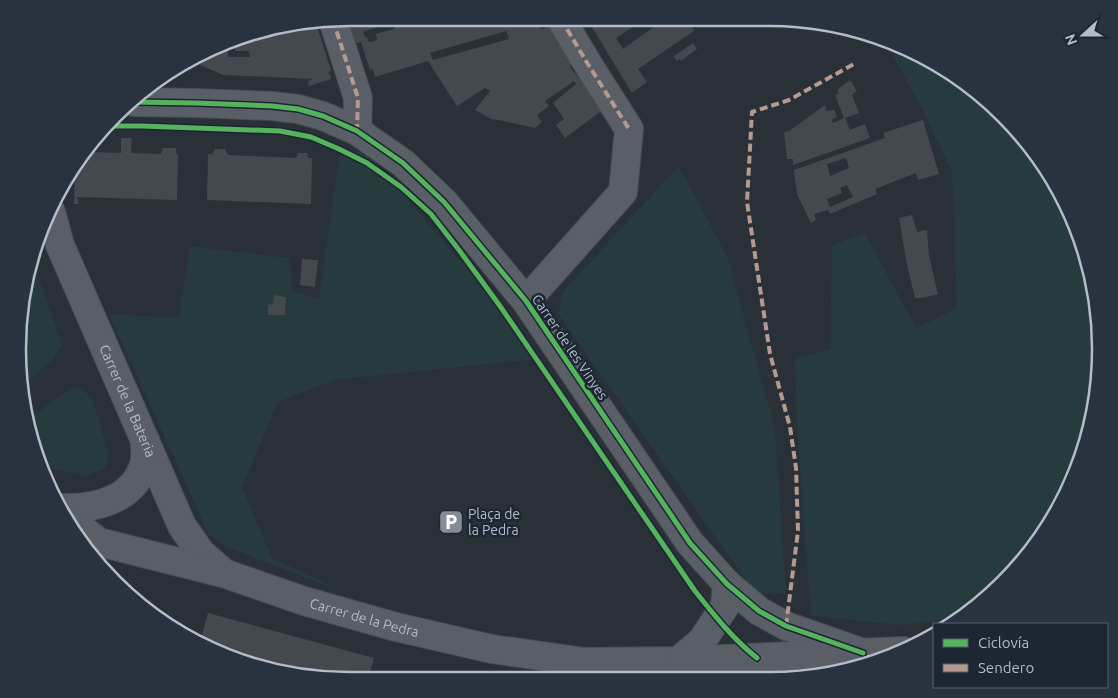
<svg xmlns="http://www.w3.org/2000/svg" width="1118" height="698" font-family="Ubuntu,sans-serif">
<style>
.green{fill:#273a3e}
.building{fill:#444950;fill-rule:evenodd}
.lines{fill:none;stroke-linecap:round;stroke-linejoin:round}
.minor-casing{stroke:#484c53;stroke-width:30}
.minor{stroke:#5a5e66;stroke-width:28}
.quiet{stroke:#b69a8f;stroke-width:4;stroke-dasharray:8 4;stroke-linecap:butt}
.cycleway-casing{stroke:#1d2633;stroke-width:8}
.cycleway{stroke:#56b35d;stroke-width:5}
.labels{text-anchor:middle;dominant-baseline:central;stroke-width:5;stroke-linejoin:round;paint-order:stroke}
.street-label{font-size:14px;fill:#b4bcc9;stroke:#1d2633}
.poi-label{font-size:14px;fill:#b4bcc9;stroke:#1d2633;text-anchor:start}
.rim{fill:none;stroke:#b4bcc9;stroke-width:2.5}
</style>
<rect width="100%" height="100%" fill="#2a3038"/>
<g class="green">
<polygon points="912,52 971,86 1018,131 1056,184 1083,243 1098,306 1100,371 1089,435 1066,496 1032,551 971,612 962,618 900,625 811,616 797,429 795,359 830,349 832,245 865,233 916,328 957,308 952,172 923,110 893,56"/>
<polygon points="340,151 367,152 503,311 537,359 334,380 278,402 242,487 272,558 355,597 227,547 209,535 109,314 179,318 190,246 289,258 292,291 319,299"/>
<polygon points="679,166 727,256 775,429 786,594 755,593 558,314 563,291"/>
<polygon points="32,259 62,344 53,359 24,384 18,328"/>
<polygon points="81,388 92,399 109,454 105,468 87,476 43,467 29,435 27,420 70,389"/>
</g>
<g class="building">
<path d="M347,18L537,19L541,29L556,25L577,62L570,67L604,109L565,138L556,125L564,119L553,103L576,84L574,81L545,101L549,106L537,115L542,122L535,128L494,119L493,120L475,110L490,91L485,88L457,106L428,61L375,77L373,69L370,70L361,42L355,44ZM392,22L394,29L376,34L377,40L369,42L367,37H365L363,32ZM506,31L509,39L433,60L430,53Z"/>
<polygon points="587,19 645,19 616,38 623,49 665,19 687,20 694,31 638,69 647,82 632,93"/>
<polygon points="316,23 331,70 327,75 330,74 331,79 309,86 308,81 314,79 223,75 191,61 228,42 228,57 250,57 249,51 235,51 235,39 243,35"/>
<polygon points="693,43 697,49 681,61 680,59 677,61 674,56"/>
<polygon points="850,80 857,91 852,95 859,113 845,118 850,130 865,124 870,138 793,165 793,159 787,159 784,132 789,131 825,105 827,111 834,110 837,117 831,120 833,123 844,118 835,95 839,93 837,90"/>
<path d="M923,120L939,174L918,180L916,173L875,189L877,194L830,214L828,210L814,214L816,220L811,223L797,194L794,170L885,138L883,133ZM846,158L849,168L830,176L827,164ZM847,185L853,197L830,207L827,199L842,193L840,188Z"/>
<polygon points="121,138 132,138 131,153 161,154 163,148 176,148 176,154 178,154 177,200 77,197 79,204 74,204 75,169 86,147 91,145 93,152 121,153"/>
<polygon points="215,149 225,149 228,155 296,158 298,153 307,153 308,158 312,158 311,204 207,200 208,154 212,154"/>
<polygon points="912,215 917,232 927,230 929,256 938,294 922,298 915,298 907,265 899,218"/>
<polygon points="302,259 318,260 315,287 300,285"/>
<polygon points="274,295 286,297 285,315 268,315 268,304 273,305"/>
<polygon points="208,613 374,658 368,678 306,678 222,655 200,643"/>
</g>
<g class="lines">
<defs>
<g id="minor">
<polyline points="333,20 358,98 357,131"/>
<polyline points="134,102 196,103 272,106 298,109 323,116 357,131 403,163 444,202 526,301 690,543 727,584 759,611 786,626 863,653"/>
<path id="s1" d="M51,212L60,245L182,526L201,553L223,572"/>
<polyline points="526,301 623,192 629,129 586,61 561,19"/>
<path d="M62,508C95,509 134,500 144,464C146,457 145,448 145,440"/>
<path id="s2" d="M65,516L99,542L226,574L304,601L396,627L492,649L584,662L678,661L903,651"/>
<polyline points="678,661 702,641 725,606 727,584"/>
</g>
</defs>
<use href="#minor" class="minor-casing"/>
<use href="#minor" class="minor"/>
<g class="quiet">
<polyline points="561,19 586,61 629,129"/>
<polyline points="333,20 358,98 357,131"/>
<polyline points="786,626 798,531 796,468 790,427 770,354 747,202 752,112 789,100 854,64"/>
</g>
<defs>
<g id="cycleway">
<polyline points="134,102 196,103 272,106 298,109 323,116 357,131 403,163 444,202 526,301 690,543 727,584 759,611 786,626 863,653"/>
<path d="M108,126H142L280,131L311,137L339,149L367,163L401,187L431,214L459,250L500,306L695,591C714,615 732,638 757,658"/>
</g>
</defs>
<use href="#cycleway" class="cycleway-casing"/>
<use href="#cycleway" class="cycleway"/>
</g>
<defs>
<symbol id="parking-square" viewBox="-11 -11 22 22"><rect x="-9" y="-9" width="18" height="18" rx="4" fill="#848b96" stroke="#1d2633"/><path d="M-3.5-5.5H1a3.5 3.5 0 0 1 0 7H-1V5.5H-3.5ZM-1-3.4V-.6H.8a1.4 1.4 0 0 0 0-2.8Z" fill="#fff"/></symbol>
</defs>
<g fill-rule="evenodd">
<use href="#parking-square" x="437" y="508" width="28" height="28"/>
</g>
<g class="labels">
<g class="street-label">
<text transform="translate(570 347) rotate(56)">Carrer de les Vinyes</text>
<text stroke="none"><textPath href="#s1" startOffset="204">Carrer de la Bateria</textPath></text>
<text stroke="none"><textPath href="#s2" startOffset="319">Carrer de la Pedra</textPath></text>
</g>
<g class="poi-label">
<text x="468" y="514">Plaça de<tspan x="468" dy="16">la Pedra</tspan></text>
</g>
</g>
<path d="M0 0H1118V698H0ZM349 26H769A323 323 0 0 1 1092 349V349A323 323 0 0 1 769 672H349A323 323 0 0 1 26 349V349A323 323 0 0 1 349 26Z" fill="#29323f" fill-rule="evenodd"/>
<path class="rim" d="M349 26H769A323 323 0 0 1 1092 349V349A323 323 0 0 1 769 672H349A323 323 0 0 1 26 349V349A323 323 0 0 1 349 26Z"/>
<rect x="933" y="623" width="175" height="65" fill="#1d2633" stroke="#59626f"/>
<rect x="943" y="639" width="25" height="8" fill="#56b35d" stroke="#59626f"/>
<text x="978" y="648" font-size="15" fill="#b4bcc9">Ciclovía</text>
<rect x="943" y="664" width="25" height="8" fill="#b69a8f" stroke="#59626f"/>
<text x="978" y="673" font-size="15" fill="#b4bcc9">Sendero</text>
<g transform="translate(1083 35) rotate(249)" stroke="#1d2633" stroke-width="4" paint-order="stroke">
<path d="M0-4L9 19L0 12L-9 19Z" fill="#b4bcc9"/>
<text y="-8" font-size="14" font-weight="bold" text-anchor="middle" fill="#b4bcc9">N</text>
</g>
</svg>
